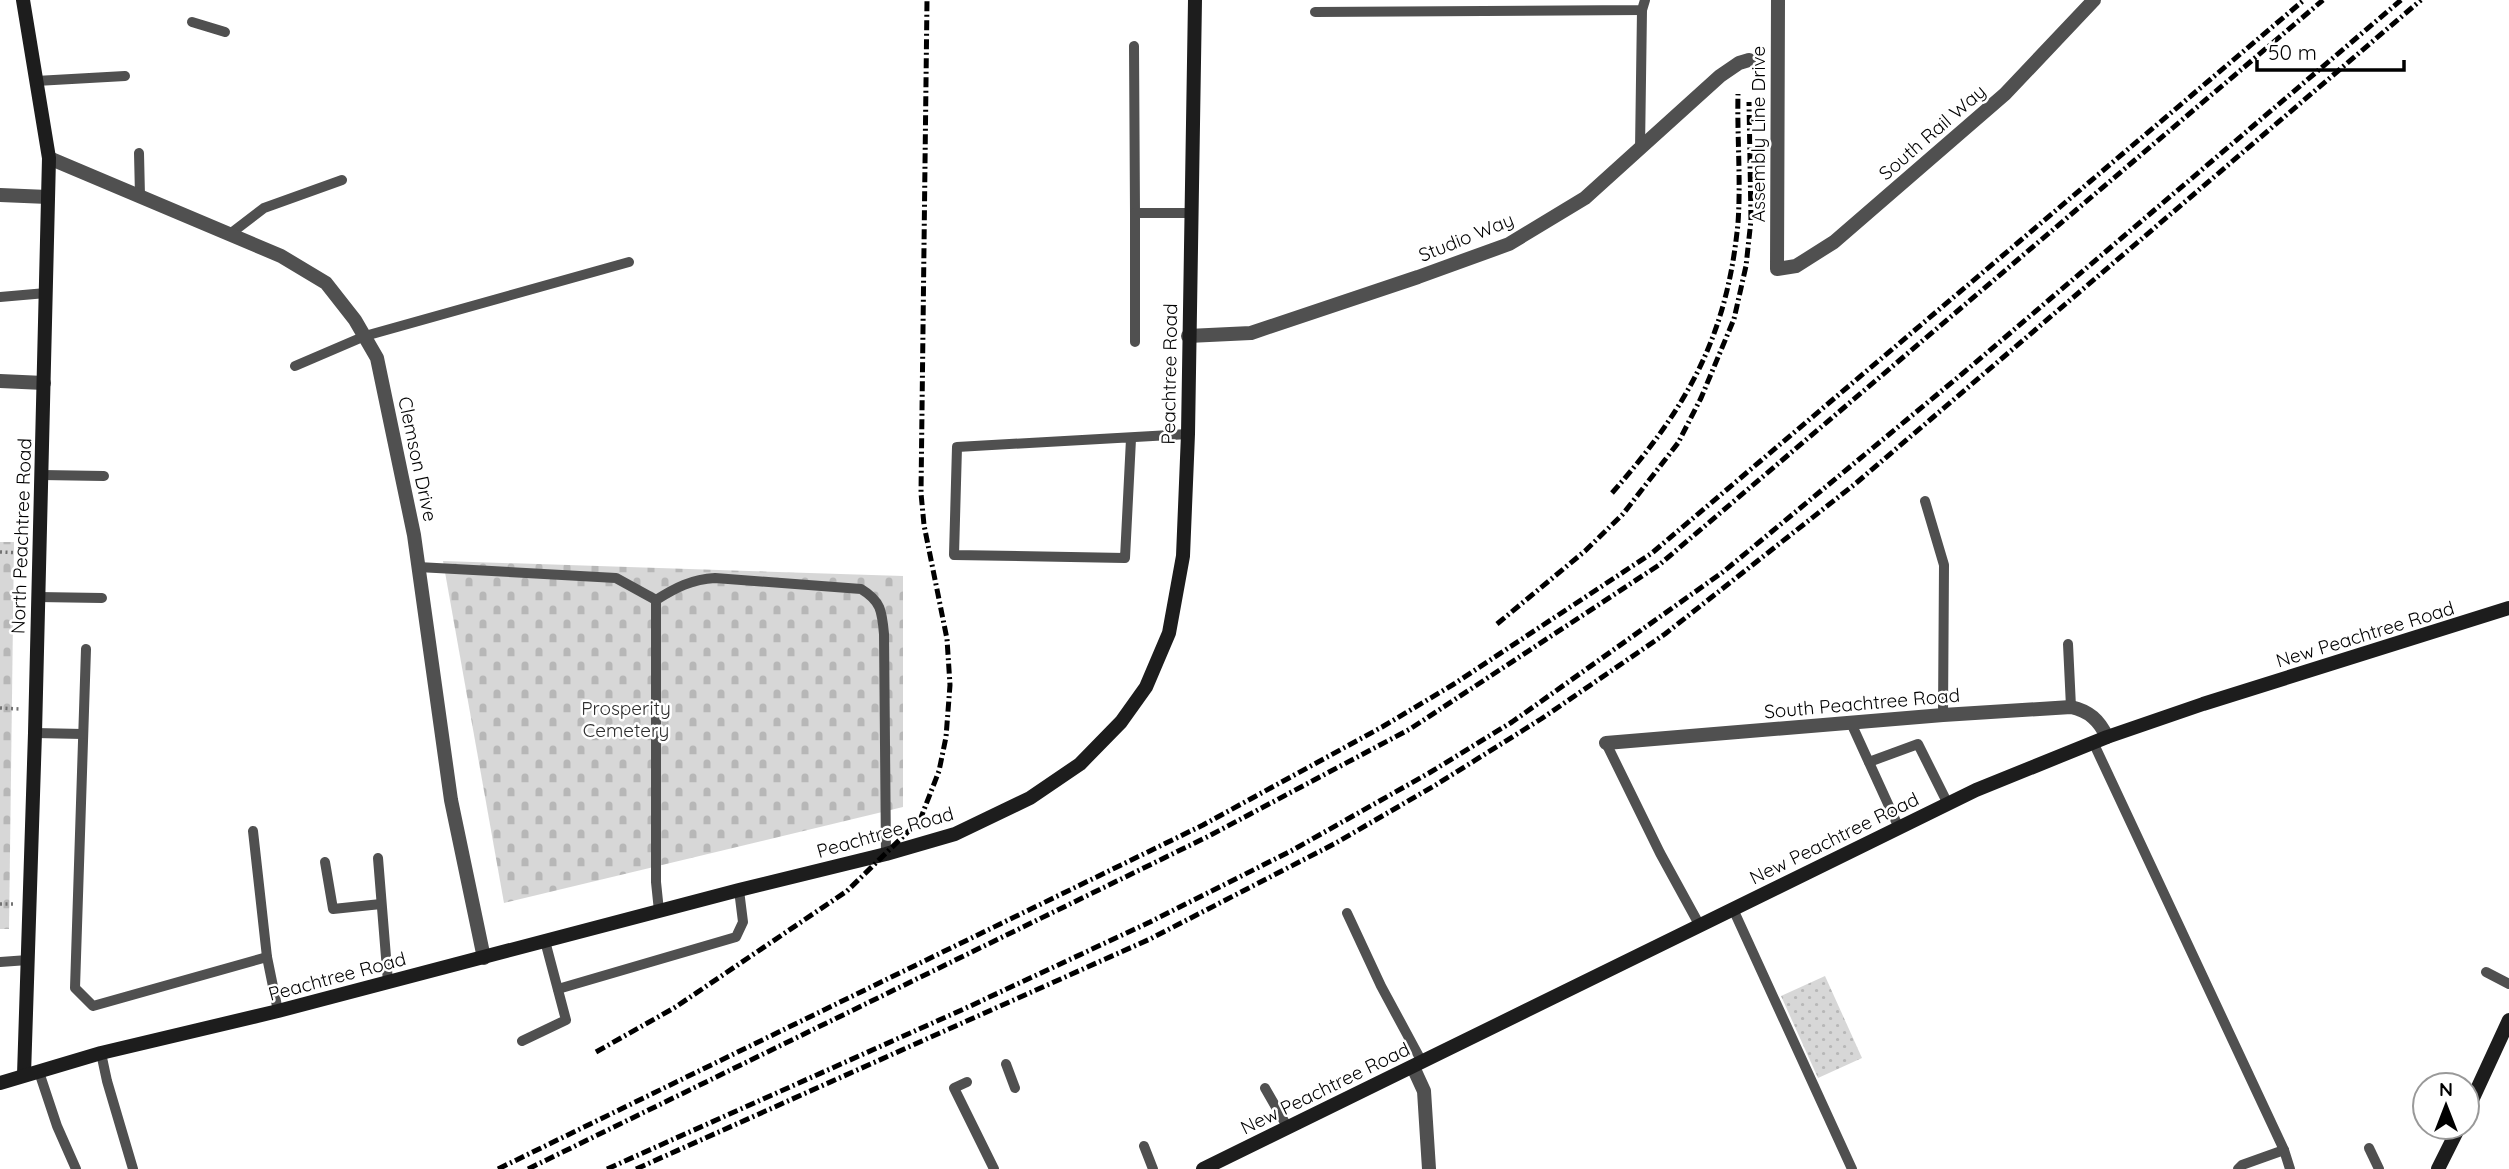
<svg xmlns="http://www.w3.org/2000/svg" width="2509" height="1169" font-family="Quicksand,sans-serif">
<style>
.grass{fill:url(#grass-dots)}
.cemetery{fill:url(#cemetery-stones)}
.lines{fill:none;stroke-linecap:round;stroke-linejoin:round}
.path{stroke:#727272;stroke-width:3.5;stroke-dasharray:2 3.5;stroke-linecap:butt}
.lane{stroke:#505050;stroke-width:10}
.street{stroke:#505050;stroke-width:14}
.secondary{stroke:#1d1d1d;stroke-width:14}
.rail{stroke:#000;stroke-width:5;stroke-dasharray:10 3.5 2 3.5;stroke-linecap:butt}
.labels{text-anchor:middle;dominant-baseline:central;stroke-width:5;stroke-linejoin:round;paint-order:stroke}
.street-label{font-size:19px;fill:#000;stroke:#fff}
.park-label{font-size:19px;fill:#2e2e2e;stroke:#fff}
</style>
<defs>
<pattern id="grass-dots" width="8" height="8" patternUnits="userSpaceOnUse" patternTransform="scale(1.75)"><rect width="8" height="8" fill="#d7d7d7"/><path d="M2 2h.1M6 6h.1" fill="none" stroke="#b7b7b7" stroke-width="1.8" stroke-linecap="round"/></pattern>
<pattern id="cemetery-stones" width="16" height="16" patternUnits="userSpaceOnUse" patternTransform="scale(1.75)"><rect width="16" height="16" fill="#d7d7d7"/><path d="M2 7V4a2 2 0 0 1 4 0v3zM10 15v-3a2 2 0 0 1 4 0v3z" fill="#b7b7b7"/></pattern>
</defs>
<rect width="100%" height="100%" fill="#fff"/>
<polygon class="grass" points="1825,976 1862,1058 1818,1078 1781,996"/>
<g class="cemetery">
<polygon points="0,542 14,542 9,929 0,929"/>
<polygon points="443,561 903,576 903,807 504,903"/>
</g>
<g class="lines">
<g class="path">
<polyline points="0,552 22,553"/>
<polyline points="0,708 19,709"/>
<polyline points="0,904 15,904"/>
</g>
<g class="lane">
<polyline points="1315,12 1642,10 1645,0"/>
<polyline points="192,22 225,32"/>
<polyline points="1134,46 1135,213"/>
<polyline points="36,81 125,76"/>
<polyline points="1640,149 1642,10"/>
<polyline points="139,153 140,196"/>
<polyline points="230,234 264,208 342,180"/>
<polyline points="0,297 46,293"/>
<polyline points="1135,342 1135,213 1191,213"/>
<polyline points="295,366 365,336 629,262"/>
<polyline points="1131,439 1125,558 954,555 957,447 1188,434"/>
<polyline points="42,475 104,476"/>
<polyline points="1925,501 1944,565 1943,715"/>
<polyline points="418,567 616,578 656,600 656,882 659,911"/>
<polyline points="38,597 102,598"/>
<path d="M656,600C675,588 692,579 715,578L861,589C881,601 882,611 884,634L886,854"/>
<polyline points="2068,644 2071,707"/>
<polyline points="86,649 75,988 93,1006 267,957"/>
<polyline points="1851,723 1899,828"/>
<polyline points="35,733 83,734"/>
<polyline points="2093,742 2284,1150 2290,1169"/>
<polyline points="1606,743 1660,853 1700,926"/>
<polyline points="1869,762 1918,744 1948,804"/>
<polyline points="253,831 267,957 278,1011"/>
<polyline points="378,858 388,982"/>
<polyline points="325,862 333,909 381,904"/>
<polyline points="1733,909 1852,1169"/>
<polyline points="1347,913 1381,986 1422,1062"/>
<polyline points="0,962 28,960"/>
<polyline points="2486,972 2509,984"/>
<polyline points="558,989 736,937 743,922 739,890"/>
<polyline points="522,1041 566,1020 545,941"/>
<polyline points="101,1053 107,1081 133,1169"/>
<polyline points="1006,1064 1015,1088"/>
<polyline points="39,1072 57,1126 76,1169"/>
<polyline points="967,1082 954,1088 994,1169"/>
<polyline points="1265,1088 1288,1128"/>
<polyline points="1144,1146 1153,1169"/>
<polyline points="2369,1148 2379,1169"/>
<polyline points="2238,1169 2242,1165 2284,1150"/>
</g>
<g class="street">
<polyline points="1778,0 1777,269 1796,266 1834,242 2005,94 2094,0"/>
<polyline points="49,158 281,256 326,283 355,320 377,358 414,535 451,800 484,958"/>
<polyline points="0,195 48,197"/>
<polyline points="1188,336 1251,333 1418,277 1509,244 1585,198 1720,76 1739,63 1749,60"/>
<polyline points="0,381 44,383"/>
<path d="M1606,743L1943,715L2071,707C2089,711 2099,720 2107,737"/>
<polyline points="1413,1067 1424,1091 1429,1169"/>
</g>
<g class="secondary">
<polyline points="23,0 49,158 35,733 24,1075"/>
<polyline points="0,1083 101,1053 278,1011 739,890 886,854 955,834 1030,798 1080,764 1121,722 1146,687 1169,633 1183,556 1188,434 1195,0"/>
<polyline points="2467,1111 2509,1020"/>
<polyline points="1203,1169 1976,790 2107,737 2203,704 2509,608"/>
<polyline points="2438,1169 2459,1127"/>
</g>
<g class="rail">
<path d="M1612,493C1687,408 1727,337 1738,223C1741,181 1737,136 1738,94"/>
<polyline points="1497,624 1585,551 1623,514 1678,443 1701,398 1734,319 1746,266 1751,220 1749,102"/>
<polyline points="596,1052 674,1008 847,891 920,820 939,771 946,737 950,685 947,639 924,525 921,493 927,0"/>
<polyline points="498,1169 1203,825 1382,727 1454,684 1652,553 2304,0"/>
<polyline points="528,1169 1207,837 1410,729 1659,565 2323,0"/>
<polyline points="607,1169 966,1008 1150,922 1291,851 1429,773 1512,722 1723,572 1962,374 2401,0"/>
<polyline points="636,1169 1150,939 1334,844 1434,786 1541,719 1665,634 1855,484 2421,0"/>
</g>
</g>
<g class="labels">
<g class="street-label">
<text transform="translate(1932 132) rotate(-41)">South Rail Way</text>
<text transform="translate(1758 134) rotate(-90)">Assembly Line Drive</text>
<text transform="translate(1466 237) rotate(-22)">Studio Way</text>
<text transform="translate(1169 374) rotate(-89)">Peachtree Road</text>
<text transform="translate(418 459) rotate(78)">Clemson Drive</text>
<text transform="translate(21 536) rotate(-88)">North Peachtree Road</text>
<text transform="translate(2365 634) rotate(-17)">New Peachtree Road</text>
<text transform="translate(1862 703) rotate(-5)">South Peachtree Road</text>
<text transform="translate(885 832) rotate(-16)">Peachtree Road</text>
<text transform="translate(1834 838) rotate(-26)">New Peachtree Road</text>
<text transform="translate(337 976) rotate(-15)">Peachtree Road</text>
<text transform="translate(1325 1088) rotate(-26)">New Peachtree Road</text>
</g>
<g class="park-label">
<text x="626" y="708">Prosperity<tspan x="626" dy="22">Cemetery</tspan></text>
</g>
</g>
<g transform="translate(2446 1106)"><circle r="33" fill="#ffffff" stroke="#999999" stroke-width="2"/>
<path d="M0-5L12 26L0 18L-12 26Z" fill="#000000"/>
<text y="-10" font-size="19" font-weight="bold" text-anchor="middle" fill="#000000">N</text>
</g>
<path d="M2257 60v10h147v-10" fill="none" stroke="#000000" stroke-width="3.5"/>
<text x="2268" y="60" font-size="21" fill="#000000" stroke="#ffffff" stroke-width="5" paint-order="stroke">50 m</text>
</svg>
